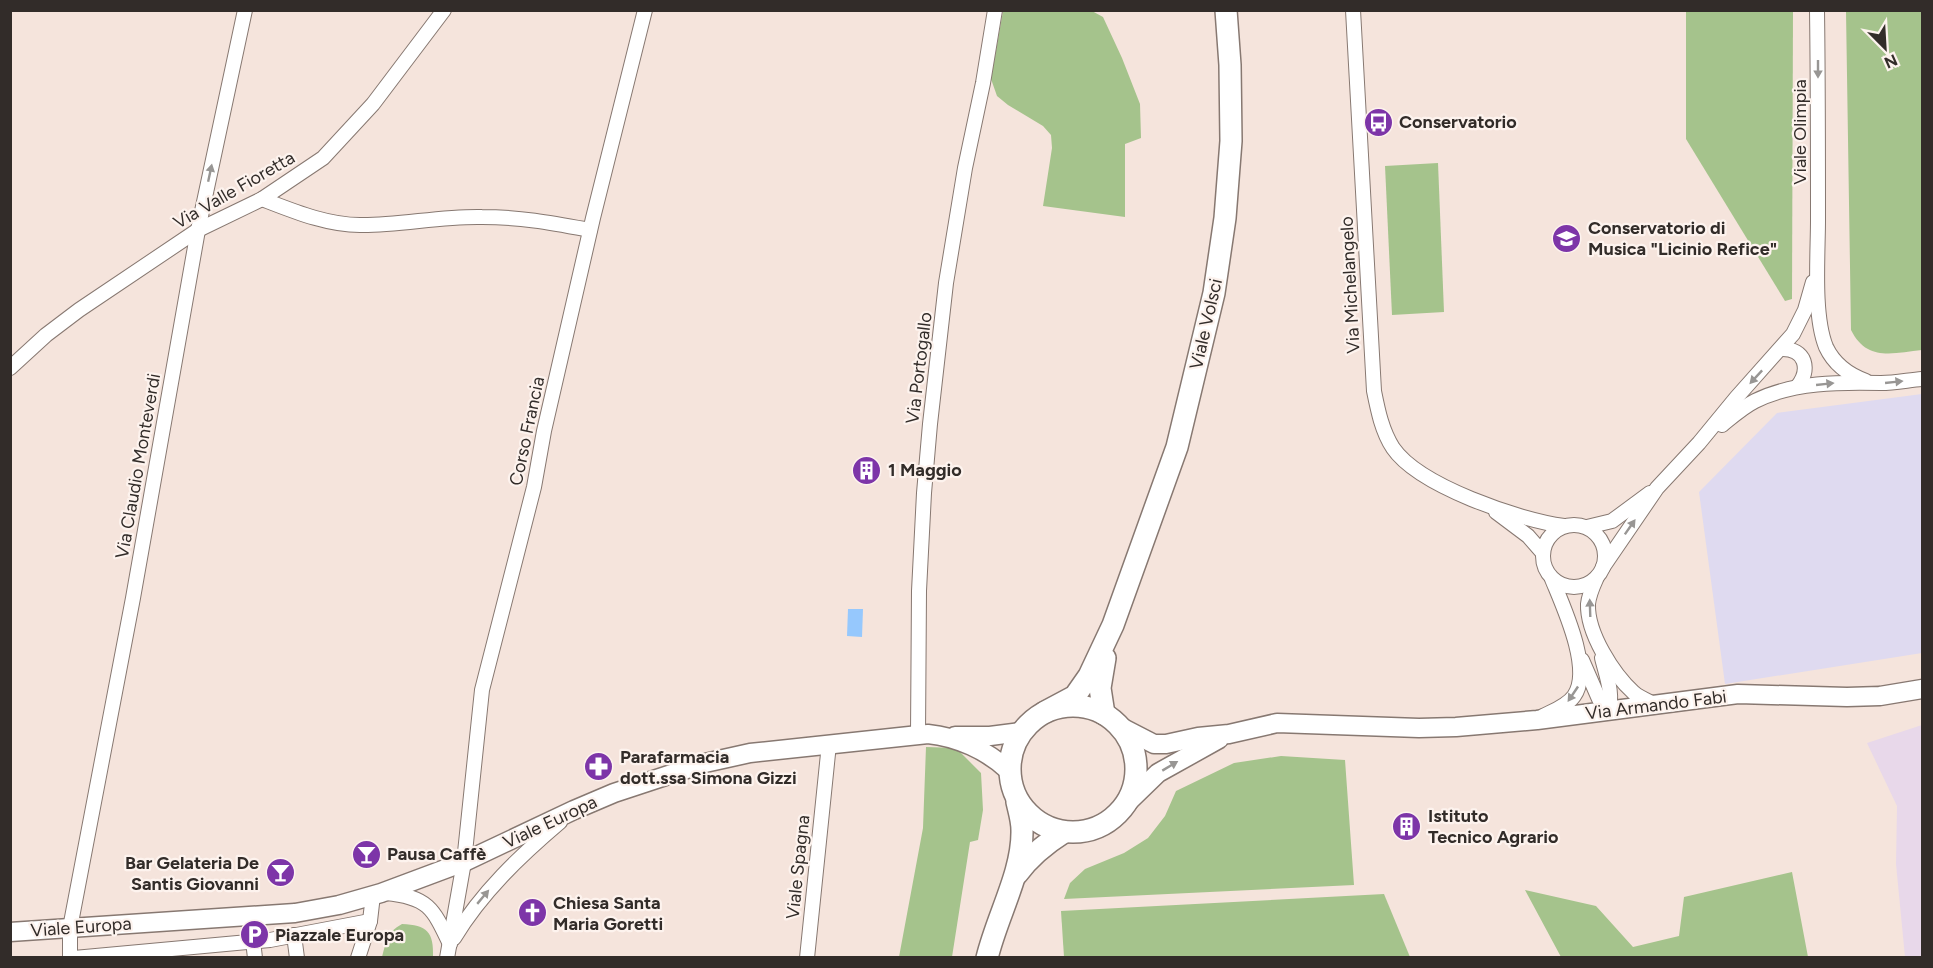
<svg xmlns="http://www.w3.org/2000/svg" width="1933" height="968" font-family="Figtree,sans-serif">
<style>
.commercial{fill:#dfdaf0}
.medical{fill:#e8d8ea}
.green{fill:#a5c38c}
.water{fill:#96c8fd}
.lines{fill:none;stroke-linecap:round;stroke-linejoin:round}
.street-casing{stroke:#877871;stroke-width:16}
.secondary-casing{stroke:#877871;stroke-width:21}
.primary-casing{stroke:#877871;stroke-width:24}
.street{stroke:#fff;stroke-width:14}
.secondary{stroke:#fff;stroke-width:18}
.primary{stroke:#fff;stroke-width:21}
.oneway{fill:#989694}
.labels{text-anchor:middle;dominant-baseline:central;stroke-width:4.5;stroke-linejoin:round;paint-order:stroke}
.poi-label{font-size:18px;font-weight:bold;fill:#322c29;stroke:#fdf3ee;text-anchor:start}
.street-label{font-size:18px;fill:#322c29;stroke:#fdf3ee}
</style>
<rect width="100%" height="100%" fill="#f5e4dc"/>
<polygon class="commercial" points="1922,394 1922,653 1725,684 1699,492 1777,413"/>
<polygon class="medical" points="1922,725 1922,957 1905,957 1896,864 1897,806 1867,743"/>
<g class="green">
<polygon points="1003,11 1092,11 1103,17 1122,58 1140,104 1141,138 1125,144 1125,217 1043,206 1052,148 1051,135 1043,126 1008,105 997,96 991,79"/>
<polygon points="1686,11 1793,11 1792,299 1785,301 1686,139"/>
<path d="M1846,11H1922V350C1893,353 1867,362 1851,330Z"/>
<polygon points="1438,163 1444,312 1392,315 1385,166"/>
<polygon points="926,747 956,748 981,773 983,810 978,840 970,842 952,957 899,957 923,828"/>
<polygon points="1281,756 1345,760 1354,885 1064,899 1070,883 1085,869 1124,853 1148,838 1165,816 1176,791 1234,763"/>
<polygon points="1792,872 1808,957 1561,957 1525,890 1596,906 1633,947 1679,936 1684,897"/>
<polygon points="1384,894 1410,957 1064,957 1061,911"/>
<path d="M402,924C427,925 434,932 433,957H382C387,940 386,933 402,924Z"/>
</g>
<polygon class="water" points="848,609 863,609 862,637 847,636"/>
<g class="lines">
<defs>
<g id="street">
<path d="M1353,10L1374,391C1378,411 1382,431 1393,448C1419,486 1519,520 1564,526"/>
<path d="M1817,10C1818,80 1818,150 1818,220C1818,255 1813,315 1826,347C1834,364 1849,375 1866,381"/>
<path d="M262,199C293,211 329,226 363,225C402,225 442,216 482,217C521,217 552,223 590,230"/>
<path d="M1781,349C1806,348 1811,370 1797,387"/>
<polyline points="10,368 46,335 79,310 198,230 262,199 323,158 373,104 444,10"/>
<path d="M1722,425C1733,416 1743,407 1755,401C1793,382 1840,382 1881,383C1895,383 1909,380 1922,379"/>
<polyline points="1496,512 1528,536 1542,552"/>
<circle cx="1574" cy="556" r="31"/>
<polyline points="1587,527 1612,521 1650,493"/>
<polyline points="1603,567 1657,488 1699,443 1736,398 1793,334 1805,310 1813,282"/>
<path d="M1597,577C1593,586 1589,594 1588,604C1587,633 1613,674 1634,693C1640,698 1648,701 1654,704"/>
<path d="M1602,658C1606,675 1614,694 1608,711"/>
<polyline points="1582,660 1599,699 1608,711"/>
<path d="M1543,716C1553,711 1567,706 1574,696C1593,670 1563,606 1552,579"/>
<polyline points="918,734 919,591 924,493 930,424 946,283 965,168 983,83 995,10"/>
<path d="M386,893C428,897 433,908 450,944"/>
<polyline points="294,935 297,958"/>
<path d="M454,938C482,892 520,856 560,822"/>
<polyline points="253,941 255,958"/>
<polyline points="70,958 70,928 133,598 198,230 245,10"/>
<polyline points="74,958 270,940 370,921"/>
<polyline points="358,958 370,921 373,895"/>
<polyline points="447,958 464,862 482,690 534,487 544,431 593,218 645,10"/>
<polyline points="807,958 829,744"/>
</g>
<g id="secondary">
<polyline points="1121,727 1154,744 1166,744 1198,737 1229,734 1277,723 1419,728 1456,727 1537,720 1738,694 1847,697 1880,696 1922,689"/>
<polyline points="955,736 990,736 1021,732"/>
<polyline points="1126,804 1158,773 1219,739"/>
<path d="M10,932L295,913L339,905L381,893L464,862L574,810L614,793L705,763L750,753L928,734C957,737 987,750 1009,771"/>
</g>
<g id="primary">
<circle cx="1073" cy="769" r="63"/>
<polyline points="1045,712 1075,696 1089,676 1113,625 1177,447 1214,293 1225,218 1231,141 1230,65 1226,10"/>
<polyline points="1104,714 1100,688 1105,658"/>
<path d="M1017,874C1030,856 1045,844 1064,832"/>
<path d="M987,958C997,916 1023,872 1022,830C1022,820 1019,811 1017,802"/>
</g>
</defs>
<use href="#street" class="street-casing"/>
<use href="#secondary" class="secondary-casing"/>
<use href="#primary" class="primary-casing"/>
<use href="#street" class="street"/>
<use href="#secondary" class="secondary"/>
<use href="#primary" class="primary"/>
</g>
<defs><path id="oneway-solid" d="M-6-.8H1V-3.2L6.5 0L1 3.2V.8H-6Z" transform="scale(1.5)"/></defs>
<g class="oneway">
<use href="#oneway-solid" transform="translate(1818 69) rotate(90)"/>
<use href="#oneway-solid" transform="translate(210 173) rotate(-78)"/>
<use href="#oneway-solid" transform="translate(1756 377) rotate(133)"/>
<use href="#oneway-solid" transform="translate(1894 382) rotate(-6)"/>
<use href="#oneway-solid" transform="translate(1825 384) rotate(-6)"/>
<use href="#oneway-solid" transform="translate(1630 527) rotate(-55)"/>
<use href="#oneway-solid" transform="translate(1590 608) rotate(-92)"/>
<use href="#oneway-solid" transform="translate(1573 694) rotate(124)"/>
<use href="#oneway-solid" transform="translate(1170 766) rotate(-31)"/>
<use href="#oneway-solid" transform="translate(483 897) rotate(-50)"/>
</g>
<defs>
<symbol id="bus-disc" viewBox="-11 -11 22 22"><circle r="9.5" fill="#7d35a8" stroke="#fdf3ee"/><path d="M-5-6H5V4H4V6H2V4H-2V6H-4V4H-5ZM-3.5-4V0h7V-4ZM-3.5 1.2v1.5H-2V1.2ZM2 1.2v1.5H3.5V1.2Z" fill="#fff"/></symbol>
<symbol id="university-disc" viewBox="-11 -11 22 22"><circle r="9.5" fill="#7d35a8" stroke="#fdf3ee"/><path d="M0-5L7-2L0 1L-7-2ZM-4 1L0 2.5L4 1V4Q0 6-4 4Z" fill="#fff"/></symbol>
<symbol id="building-disc" viewBox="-11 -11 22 22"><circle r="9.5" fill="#7d35a8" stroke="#fdf3ee"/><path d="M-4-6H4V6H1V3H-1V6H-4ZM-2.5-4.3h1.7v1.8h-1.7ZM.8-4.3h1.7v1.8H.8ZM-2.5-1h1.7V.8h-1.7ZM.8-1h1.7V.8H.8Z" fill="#fff"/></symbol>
<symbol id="pharmacy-disc" viewBox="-11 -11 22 22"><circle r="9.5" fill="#7d35a8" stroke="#fdf3ee"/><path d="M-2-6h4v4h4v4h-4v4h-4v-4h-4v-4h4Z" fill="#fff"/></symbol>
<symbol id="bar-disc" viewBox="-11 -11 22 22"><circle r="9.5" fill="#7d35a8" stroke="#fdf3ee"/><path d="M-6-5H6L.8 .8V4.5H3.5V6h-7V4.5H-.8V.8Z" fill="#fff"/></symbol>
<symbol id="church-disc" viewBox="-11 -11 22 22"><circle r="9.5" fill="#7d35a8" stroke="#fdf3ee"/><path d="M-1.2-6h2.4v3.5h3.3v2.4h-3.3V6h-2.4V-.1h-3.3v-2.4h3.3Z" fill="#fff"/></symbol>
<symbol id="parking-disc" viewBox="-11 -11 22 22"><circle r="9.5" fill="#7d35a8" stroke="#fdf3ee"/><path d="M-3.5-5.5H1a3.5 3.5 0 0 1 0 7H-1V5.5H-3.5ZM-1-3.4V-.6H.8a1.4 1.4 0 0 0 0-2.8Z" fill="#fff"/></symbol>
</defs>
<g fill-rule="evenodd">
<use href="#bus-disc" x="1362" y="106" width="33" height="33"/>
<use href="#university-disc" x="1550" y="222" width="33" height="33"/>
<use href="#building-disc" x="850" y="454" width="33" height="33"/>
<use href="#pharmacy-disc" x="582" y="750" width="33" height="33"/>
<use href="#building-disc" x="1390" y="810" width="33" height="33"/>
<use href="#bar-disc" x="350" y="838" width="33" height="33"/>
<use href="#bar-disc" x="264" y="856" width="33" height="33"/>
<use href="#church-disc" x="516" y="896" width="33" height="33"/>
<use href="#parking-disc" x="238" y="918" width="33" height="33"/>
</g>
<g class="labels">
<g class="poi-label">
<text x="1399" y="122">Conservatorio</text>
<text x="1588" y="228">Conservatorio di<tspan x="1588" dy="21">Musica "Licinio Refice"</tspan></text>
<text x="888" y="470">1 Maggio</text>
<text x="620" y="757">Parafarmacia<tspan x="620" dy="21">dott.ssa Simona Gizzi</tspan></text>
<text x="1428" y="816">Istituto<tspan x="1428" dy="21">Tecnico Agrario</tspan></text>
<text x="387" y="854">Pausa Caffè</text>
<text x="259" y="863" text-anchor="end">Bar Gelateria De<tspan x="259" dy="21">Santis Giovanni</tspan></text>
<text x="553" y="903">Chiesa Santa<tspan x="553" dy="21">Maria Goretti</tspan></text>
<text x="275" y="935">Piazzale Europa</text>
</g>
<g class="street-label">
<text transform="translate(1800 132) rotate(-90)">Viale Olimpia</text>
<text transform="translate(234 190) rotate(-30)">Via Valle Fioretta</text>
<text transform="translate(1350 285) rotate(-93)">Via Michelangelo</text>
<text transform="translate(1206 324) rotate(-77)">Viale Volsci</text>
<text transform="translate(919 368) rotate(-83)">Via Portogallo</text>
<text transform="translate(527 431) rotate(-78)">Corso Francia</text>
<text transform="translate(138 466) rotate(-80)">Via Claudio Monteverdi</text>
<text transform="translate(1656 705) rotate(-7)">Via Armando Fabi</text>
<text transform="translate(550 822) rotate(-25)">Viale Europa</text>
<text transform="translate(798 867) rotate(-84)">Viale Spagna</text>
<text transform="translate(81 927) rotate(-4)">Viale Europa</text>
</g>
</g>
<rect width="1933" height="968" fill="none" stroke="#322c29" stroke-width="24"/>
<g transform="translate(1885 48) rotate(156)" stroke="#fdf3ee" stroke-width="4.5" paint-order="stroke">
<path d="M0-4.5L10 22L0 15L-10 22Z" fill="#322c29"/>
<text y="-9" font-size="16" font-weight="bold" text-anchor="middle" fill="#322c29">N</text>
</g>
</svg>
